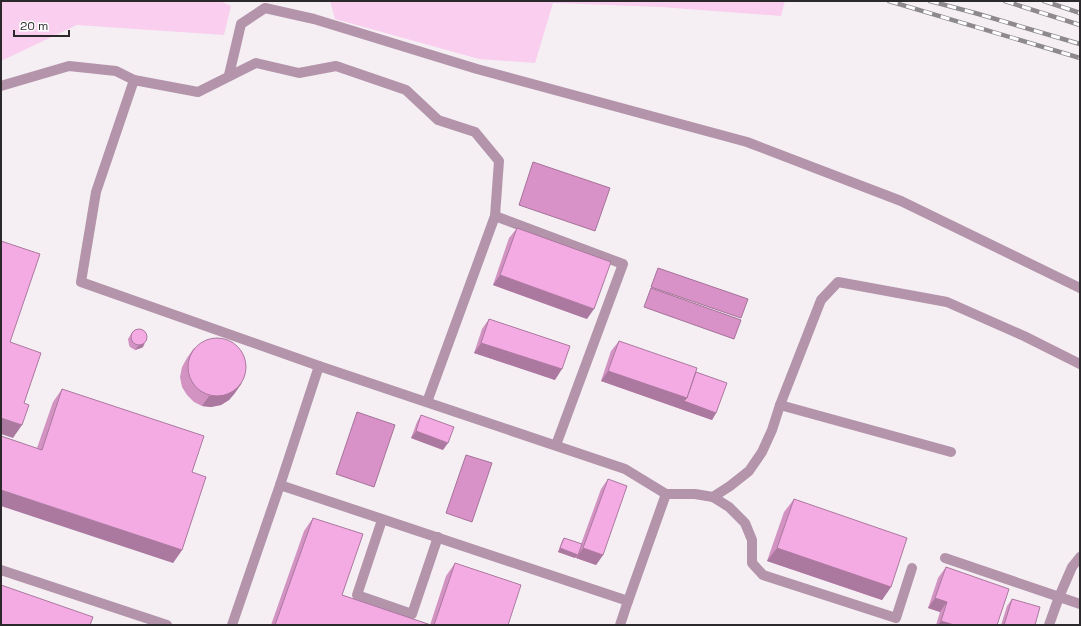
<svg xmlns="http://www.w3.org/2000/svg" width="1081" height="626" font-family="'Space Grotesk',sans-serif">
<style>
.green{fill:#f9ceee}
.water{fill:#d992c8;stroke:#a57299}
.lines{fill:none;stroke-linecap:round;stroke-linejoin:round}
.minor{stroke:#b394ab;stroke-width:10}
.rail-casing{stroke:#8d898c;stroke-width:4.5}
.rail{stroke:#fff;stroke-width:3;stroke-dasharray:9;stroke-linecap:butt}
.wall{fill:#d293c3}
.shaded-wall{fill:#ab789f}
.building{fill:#f4abe3;stroke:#ab789f}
</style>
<rect width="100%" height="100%" fill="#f5eff3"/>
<g class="green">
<polygon points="1,1 220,1 231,6 224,35 77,25 1,61"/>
<polygon points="330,1 785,1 781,16 661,7 553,3 535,63 479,59 335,19"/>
</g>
<g class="water">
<polygon points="533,162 610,188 595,231 519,205"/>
<polygon points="658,268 748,299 741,318 651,287"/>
<polygon points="651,288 741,320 734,339 644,307"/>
<polygon points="357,412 395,425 374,487 336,474"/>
<polygon points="466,455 492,463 472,522 446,513"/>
</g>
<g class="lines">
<g class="minor">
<polyline points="229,75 241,24 265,8 314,19 477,69 747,142 901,201 1080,288"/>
<polyline points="1,86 69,66 116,71 134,80"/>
<polyline points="495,216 623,264 556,445"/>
<polyline points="427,402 495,216 499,161 475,132 438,120 406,90 336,66 299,73 256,63 198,92 134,80 96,192 81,282 319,366 625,469 666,494"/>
<polyline points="780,405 821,300 838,282 947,302 1024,336 1080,364"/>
<polyline points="280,485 319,366"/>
<polyline points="713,497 729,507 745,523 752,540 752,563 763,575 896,618 912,568"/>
<polyline points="382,520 357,595 412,614 438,537"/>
<polyline points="945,558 1080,604"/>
<polyline points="1,570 167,625"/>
<polyline points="628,601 666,494 695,494 713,497 730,486 749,471 762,452 772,430 780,405 951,452"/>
<polyline points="232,625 280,485 628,601 620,625"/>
<polyline points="1049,625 1059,597 1072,567 1080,557"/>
</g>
<defs>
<g id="rail">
<polyline points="889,1 1080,58"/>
<polyline points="930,1 975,13 1080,44"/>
<polyline points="1005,1 1080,25"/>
<polyline points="1044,1 1080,13"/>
</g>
</defs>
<use href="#rail" class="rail-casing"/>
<use href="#rail" class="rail"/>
</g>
<g class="wall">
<polygon points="517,228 587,319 493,285 509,238"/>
<polygon points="489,319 555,380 474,353 482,329"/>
<polygon points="133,331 143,347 141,348 135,350 130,347 129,345 128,339"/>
<polygon points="619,341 696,372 716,413 712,420 601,381 611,351"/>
<polygon points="194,348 235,393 229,400 221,405 211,407 202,406 194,402 187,395 182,387 180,377 182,367 187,358"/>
<polygon points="62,389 192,472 182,550 173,563 37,448 53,402"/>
<polygon points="421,415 443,450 411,438 417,422"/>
<polygon points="608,479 603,555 596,565 576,558 576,557 575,558 558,552 562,541 564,538 581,544 601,489"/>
<polygon points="794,499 891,587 882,600 767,561 784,512"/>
<polygon points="313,518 342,595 430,625 446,576 455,563 508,625 271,625 304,531"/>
<polygon points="946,567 997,625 936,625 940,612 928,608 938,578"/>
<polygon points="1012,599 1035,625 1001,625 1007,606"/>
</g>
<g class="shaded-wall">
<polygon points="500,275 594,309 587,319 493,285"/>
<polygon points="145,343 143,347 141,348 135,350 138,346"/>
<polygon points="481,343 562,369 555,380 474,353"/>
<polygon points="608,371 687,398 716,413 712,420 601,381"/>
<polygon points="242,383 235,393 229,400 221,405 211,407 202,406 209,396"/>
<polygon points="1,418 22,425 13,438 1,434"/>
<polygon points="416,431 448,443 443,450 411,438"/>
<polygon points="1,490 182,550 173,563 1,506"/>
<polygon points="560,548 578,555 575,558 558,552"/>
<polygon points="583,548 603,555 596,565 576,558"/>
<polygon points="777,548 891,587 882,600 767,561"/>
<polygon points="935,598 947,602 940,612 928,608"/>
<polygon points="941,621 954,625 938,625"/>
</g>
<g class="building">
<polygon points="517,228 611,262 594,309 500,275"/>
<polygon points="1,241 40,254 10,342 41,353 24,403 29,405 22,425 1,418"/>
<polygon points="489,319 570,346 562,369 481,343"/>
<circle cx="139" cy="337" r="8"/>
<circle cx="217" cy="367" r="29"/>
<polygon points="619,341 697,368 687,398 608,371"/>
<polygon points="696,372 727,383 716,413 684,401 687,398"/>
<polygon points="62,389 204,436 192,472 206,477 182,550 1,490 1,436 42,450"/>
<polygon points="421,415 454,427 448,443 416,431"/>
<polygon points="608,479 627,486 603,555 583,548"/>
<polygon points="794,499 907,538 891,587 777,548"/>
<polygon points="313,518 363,534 342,595 431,625 275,625"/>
<polygon points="564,538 582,544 578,555 560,548"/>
<polygon points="455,563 521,585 508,625 434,625"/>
<polygon points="946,567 1009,589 997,625 954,625 941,621 947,602 935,598"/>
<polygon points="1,585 93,617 90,625 1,625"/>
<polygon points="1012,599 1040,607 1035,625 1004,625"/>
</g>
<rect width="1081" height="626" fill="none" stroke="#2b292b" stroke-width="4"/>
<path d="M14 30v6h55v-6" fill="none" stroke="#2b292b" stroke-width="2"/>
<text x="20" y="30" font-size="12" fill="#2b292b" stroke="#ffffff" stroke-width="3" paint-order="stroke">20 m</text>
</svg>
